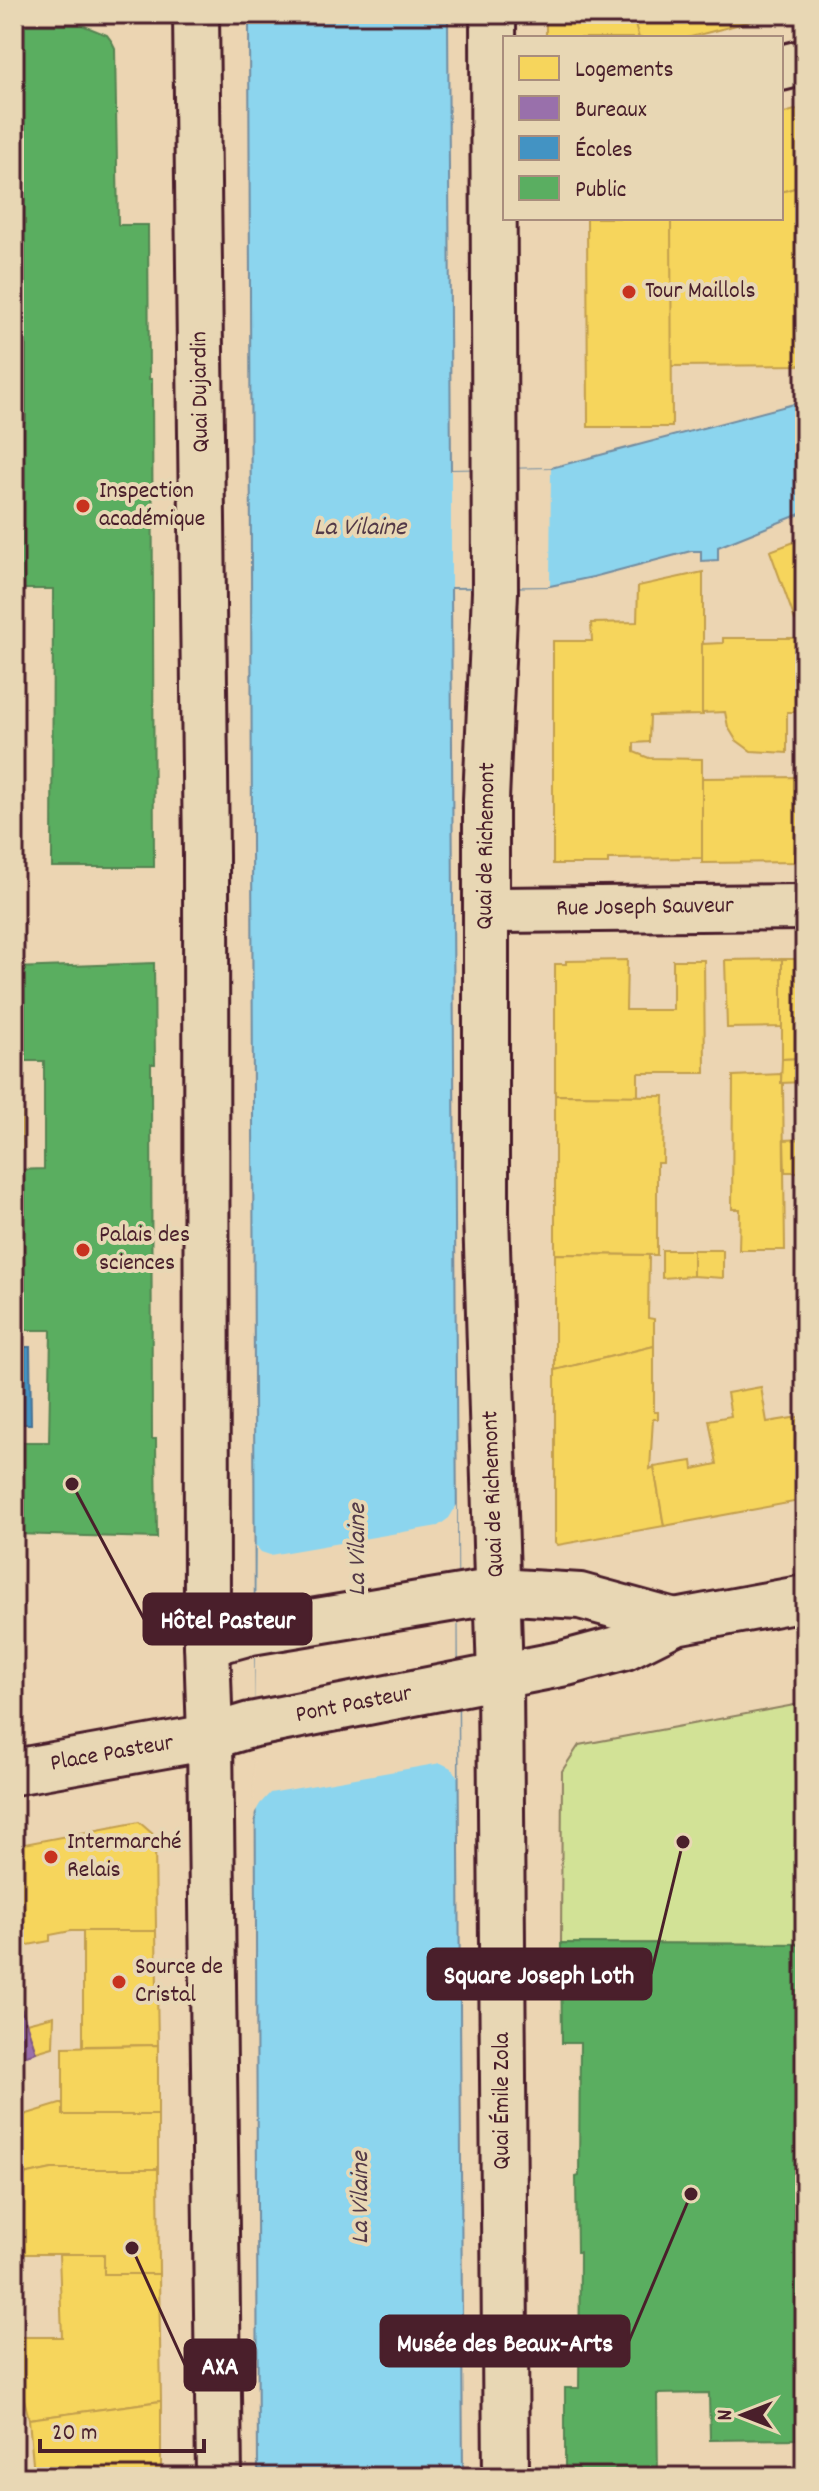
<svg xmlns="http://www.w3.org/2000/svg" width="819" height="2491" font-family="Dekko,sans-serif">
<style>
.green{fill:#d2e296;stroke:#8e8060;stroke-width:2}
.water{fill:#8cd5ee;stroke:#728ca0;stroke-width:2}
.pier{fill:#ecd5b2}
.homes{fill:#f6d55c;stroke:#c29e4d;stroke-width:2}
.offices{fill:#9970ab;stroke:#815885;stroke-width:2}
.schools{fill:#4393c3;stroke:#457095;stroke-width:2}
.public{fill:#5aae61;stroke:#558351;stroke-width:2}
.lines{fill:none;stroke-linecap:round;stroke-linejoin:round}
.minor-casing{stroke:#4a1f2b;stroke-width:50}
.primary-casing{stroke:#4a1f2b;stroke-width:50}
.minor{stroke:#e8d7b4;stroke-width:44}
.primary{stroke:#e8d7b4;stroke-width:44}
.poi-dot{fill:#c8321e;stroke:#e8d7b4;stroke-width:3}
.labels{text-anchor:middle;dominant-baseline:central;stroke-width:8;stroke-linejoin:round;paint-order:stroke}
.poi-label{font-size:24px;fill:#4a1f2b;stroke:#e8d7b4;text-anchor:start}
.street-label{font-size:24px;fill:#4a1f2b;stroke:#e8d7b4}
.water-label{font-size:26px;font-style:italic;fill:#543a48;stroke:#e8d7b4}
.leader{fill:none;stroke:#4a1f2b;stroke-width:3}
.callout-dot{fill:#4a1f2b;stroke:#e8d7b4;stroke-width:3}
.callout{fill:#4a1f2b;stroke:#4a1f2b;stroke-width:3}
.callout-label{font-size:26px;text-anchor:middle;font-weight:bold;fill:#fff}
</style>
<rect width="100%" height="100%" fill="#ecd5b2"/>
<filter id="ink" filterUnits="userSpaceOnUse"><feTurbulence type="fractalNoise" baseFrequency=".0125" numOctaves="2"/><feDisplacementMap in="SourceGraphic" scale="16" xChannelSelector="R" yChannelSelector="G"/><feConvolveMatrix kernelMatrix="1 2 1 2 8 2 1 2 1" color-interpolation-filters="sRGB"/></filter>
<g filter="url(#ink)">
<polygon class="green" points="805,1703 805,1944 561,1943 562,1771 579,1745"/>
<polygon class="water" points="262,14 451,14 448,19 451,470 551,468 805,401 805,512 718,547 718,560 701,561 701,551 691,551 593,577 550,586 451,588 463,2477 258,2477 249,20"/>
<g class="pier">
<polygon points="551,468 550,586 451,587 451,470"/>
<polygon points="457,1505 458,1777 451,1768 441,1763 270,1793 260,1804 253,1816 256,1546 261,1552 270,1555 438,1526 449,1518"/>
</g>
<g class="homes">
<polygon points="546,14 632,14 639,38 546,38"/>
<polygon points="632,14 726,14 729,27 687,38 639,38"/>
<polygon points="726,14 776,14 729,27"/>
<polygon points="805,107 805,185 781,192 781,114"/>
<polygon points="805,185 805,365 671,366 671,218 781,218 781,192"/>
<polygon points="587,218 671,218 672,427 588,427"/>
<polygon points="805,538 805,617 795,620 770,551"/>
<polygon points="703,572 703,715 650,716 649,742 634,743 634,752 649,758 702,759 702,858 608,859 608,864 553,864 553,641 592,641 591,623 637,622 638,586"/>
<polygon points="723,638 805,638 805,712 787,712 787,753 751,751 736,740 728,727 725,712 702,713 702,644 723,643"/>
<polygon points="805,777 805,862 702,863 702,778"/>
<polygon points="782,959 782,1027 727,1028 725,960"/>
<polygon points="782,959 805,959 805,1058 782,1059"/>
<polygon points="627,960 626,1010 673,1010 673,960 704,960 705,1073 638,1073 638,1096 555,1095 555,964 566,964 566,961"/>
<polygon points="805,1058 805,1082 781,1083 782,1059"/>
<polygon points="781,1074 781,1083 783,1083 785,1250 739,1250 740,1209 732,1209 733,1076"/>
<rect x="14" y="1089" width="8" height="60"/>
<polygon points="555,1095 664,1096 663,1163 657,1163 657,1255 555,1254"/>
<polygon points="805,1139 805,1172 785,1172 784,1140"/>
<polygon points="662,1250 693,1250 693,1276 662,1278"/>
<polygon points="693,1250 723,1250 723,1278 693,1276"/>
<polygon points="555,1254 649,1255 648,1318 654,1319 654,1346 555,1370"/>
<polygon points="654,1346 654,1412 658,1412 658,1419 653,1419 650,1469 654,1467 664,1526 558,1545 555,1542 555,1370"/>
<polygon points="761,1387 767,1422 805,1416 805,1500 664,1526 654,1467 692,1461 693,1469 717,1464 709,1420 731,1416 727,1393"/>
<polygon points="139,1822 155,1836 156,1931 71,1931 50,1935 50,1941 17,1947 14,1929 14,1846"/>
<polygon points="83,1931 156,1931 158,2045 83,2046"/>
<polygon points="54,2016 53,2047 36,2052 26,2023"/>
<polygon points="158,2045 158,2115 63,2115 63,2047"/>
<polygon points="63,2103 63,2115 158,2115 158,2169 52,2169 14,2177 14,2118"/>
<polygon points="52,2169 158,2169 159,2274 104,2274 104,2254 14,2254 14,2177"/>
<polygon points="59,2254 104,2254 104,2274 159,2274 161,2401 29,2419 14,2360 14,2337 62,2337"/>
<polygon points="161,2401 161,2477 34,2475 29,2419"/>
</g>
<polygon class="offices" points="14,1986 36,2052 14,2059"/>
<polygon class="schools" points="14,1347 30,1347 31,1424 14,1424"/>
<g class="public">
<polygon points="14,25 82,25 107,35 112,42 115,48 118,225 148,225 149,379 152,379 154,867 52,867 53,589 14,589 14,422 26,422 26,344 14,347 14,222 24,225 24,144 14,145"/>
<polygon points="154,963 155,1064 151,1064 152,1439 156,1439 157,1538 14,1534 14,1442 49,1442 51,1330 14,1330 14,1170 44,1169 44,1061 14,1061 14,968"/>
<polygon points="561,1943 805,1944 805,2439 710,2440 709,2393 657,2394 658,2477 565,2477 565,2388 579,2388 580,2252 577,2252 576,2177 579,2176 580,2043 562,2043"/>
</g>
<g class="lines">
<defs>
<g id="minor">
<polyline points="781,68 805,62"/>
<polyline points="486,910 805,907"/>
<polyline points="500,1678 506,2477"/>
<polyline points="14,1772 210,1737 219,2477"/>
</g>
<g id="primary">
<polyline points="196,14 206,856 207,1644 210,1737 250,1725 566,1663 625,1647 675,1622 805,1598"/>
<polyline points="493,14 495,592 486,800 486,1213 500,1678"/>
<polyline points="207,1644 251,1632 497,1591 580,1596 675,1622"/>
</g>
</defs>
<use href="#minor" class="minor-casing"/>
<use href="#primary" class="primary-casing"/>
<use href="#minor" class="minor"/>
<use href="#primary" class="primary"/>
</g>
</g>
<g class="poi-dot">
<circle cx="629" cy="292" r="8"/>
<circle cx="83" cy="506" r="8"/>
<circle cx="83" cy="1250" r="8"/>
<circle cx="51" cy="1857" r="8"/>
<circle cx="119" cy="1982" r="8"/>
</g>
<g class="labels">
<g class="poi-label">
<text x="645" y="292">Tour Maillols</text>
<text x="99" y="492">Inspection<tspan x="99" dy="28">académique</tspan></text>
<text x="99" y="1236">Palais des<tspan x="99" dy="28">sciences</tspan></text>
<text x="67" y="1843">Intermarché<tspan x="67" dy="28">Relais</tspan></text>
<text x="135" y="1968">Source de<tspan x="135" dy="28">Cristal</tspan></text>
</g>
<g class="street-label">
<text transform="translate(201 392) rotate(-91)">Quai Dujardin</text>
<text transform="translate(487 846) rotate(-89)">Quai de Richemont</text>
<text transform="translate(645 908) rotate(-1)">Rue Joseph Sauveur</text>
<text transform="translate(494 1494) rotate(-92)">Quai de Richemont</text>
<text transform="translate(354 1705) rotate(-11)">Pont Pasteur</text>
<text transform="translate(112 1754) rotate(-10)">Place Pasteur</text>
<text transform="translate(503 2101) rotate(-90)">Quai Émile Zola</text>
</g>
<g class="water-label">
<text x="360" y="528">La Vilaine</text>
<text transform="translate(358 1550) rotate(-90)">La Vilaine</text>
<text transform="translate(361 2198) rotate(-90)">La Vilaine</text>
</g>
</g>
<path class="leader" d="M72 1484L144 1619M683 1842L651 1974M691 2194L629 2341M132 2248L185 2365"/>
<g class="callout-dot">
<circle cx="72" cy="1484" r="8"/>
<circle cx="683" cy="1842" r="8"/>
<circle cx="691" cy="2194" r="8"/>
<circle cx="132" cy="2248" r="8"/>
</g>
<g class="callout">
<rect x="144" y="1594" width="167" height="50" rx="8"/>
<rect x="428" y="1949" width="223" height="50" rx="8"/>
<rect x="381" y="2316" width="248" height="50" rx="8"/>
<rect x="185" y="2340" width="70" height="50" rx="8"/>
</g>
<g class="callout-label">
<text x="228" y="1628">Hôtel Pasteur</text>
<text x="539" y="1983">Square Joseph Loth</text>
<text x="505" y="2351">Musée des Beaux-Arts</text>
<text x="220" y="2374">AXA</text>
</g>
<rect width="819" height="2491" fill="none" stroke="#e8d7b4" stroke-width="48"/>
<rect x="24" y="24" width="771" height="2443" fill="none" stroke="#4a1f2b" stroke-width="3" filter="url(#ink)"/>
<rect x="503" y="36" width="280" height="184" fill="#e8d7b4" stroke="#a98d7d" stroke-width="2"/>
<rect x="519" y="56" width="40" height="24" fill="#f6d55c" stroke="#a98d7d" stroke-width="2"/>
<text x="575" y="76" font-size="24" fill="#4a1f2b">Logements</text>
<rect x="519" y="96" width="40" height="24" fill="#9970ab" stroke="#a98d7d" stroke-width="2"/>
<text x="575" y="116" font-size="24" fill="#4a1f2b">Bureaux</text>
<rect x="519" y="136" width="40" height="24" fill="#4393c3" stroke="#a98d7d" stroke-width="2"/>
<text x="575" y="156" font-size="24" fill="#4a1f2b">Écoles</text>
<rect x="519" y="176" width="40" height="24" fill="#5aae61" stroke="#a98d7d" stroke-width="2"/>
<text x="575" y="196" font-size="24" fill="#4a1f2b">Public</text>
<g transform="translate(743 2415) rotate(270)" stroke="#e8d7b4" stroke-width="6" paint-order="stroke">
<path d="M0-6L14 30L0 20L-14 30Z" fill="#4a1f2b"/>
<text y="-12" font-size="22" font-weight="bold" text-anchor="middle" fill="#4a1f2b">N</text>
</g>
<path d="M40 2439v12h164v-12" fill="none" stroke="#4a1f2b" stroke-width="4"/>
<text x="52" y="2439" font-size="24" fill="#4a1f2b" stroke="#e8d7b4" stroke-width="6" paint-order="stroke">20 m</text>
</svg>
